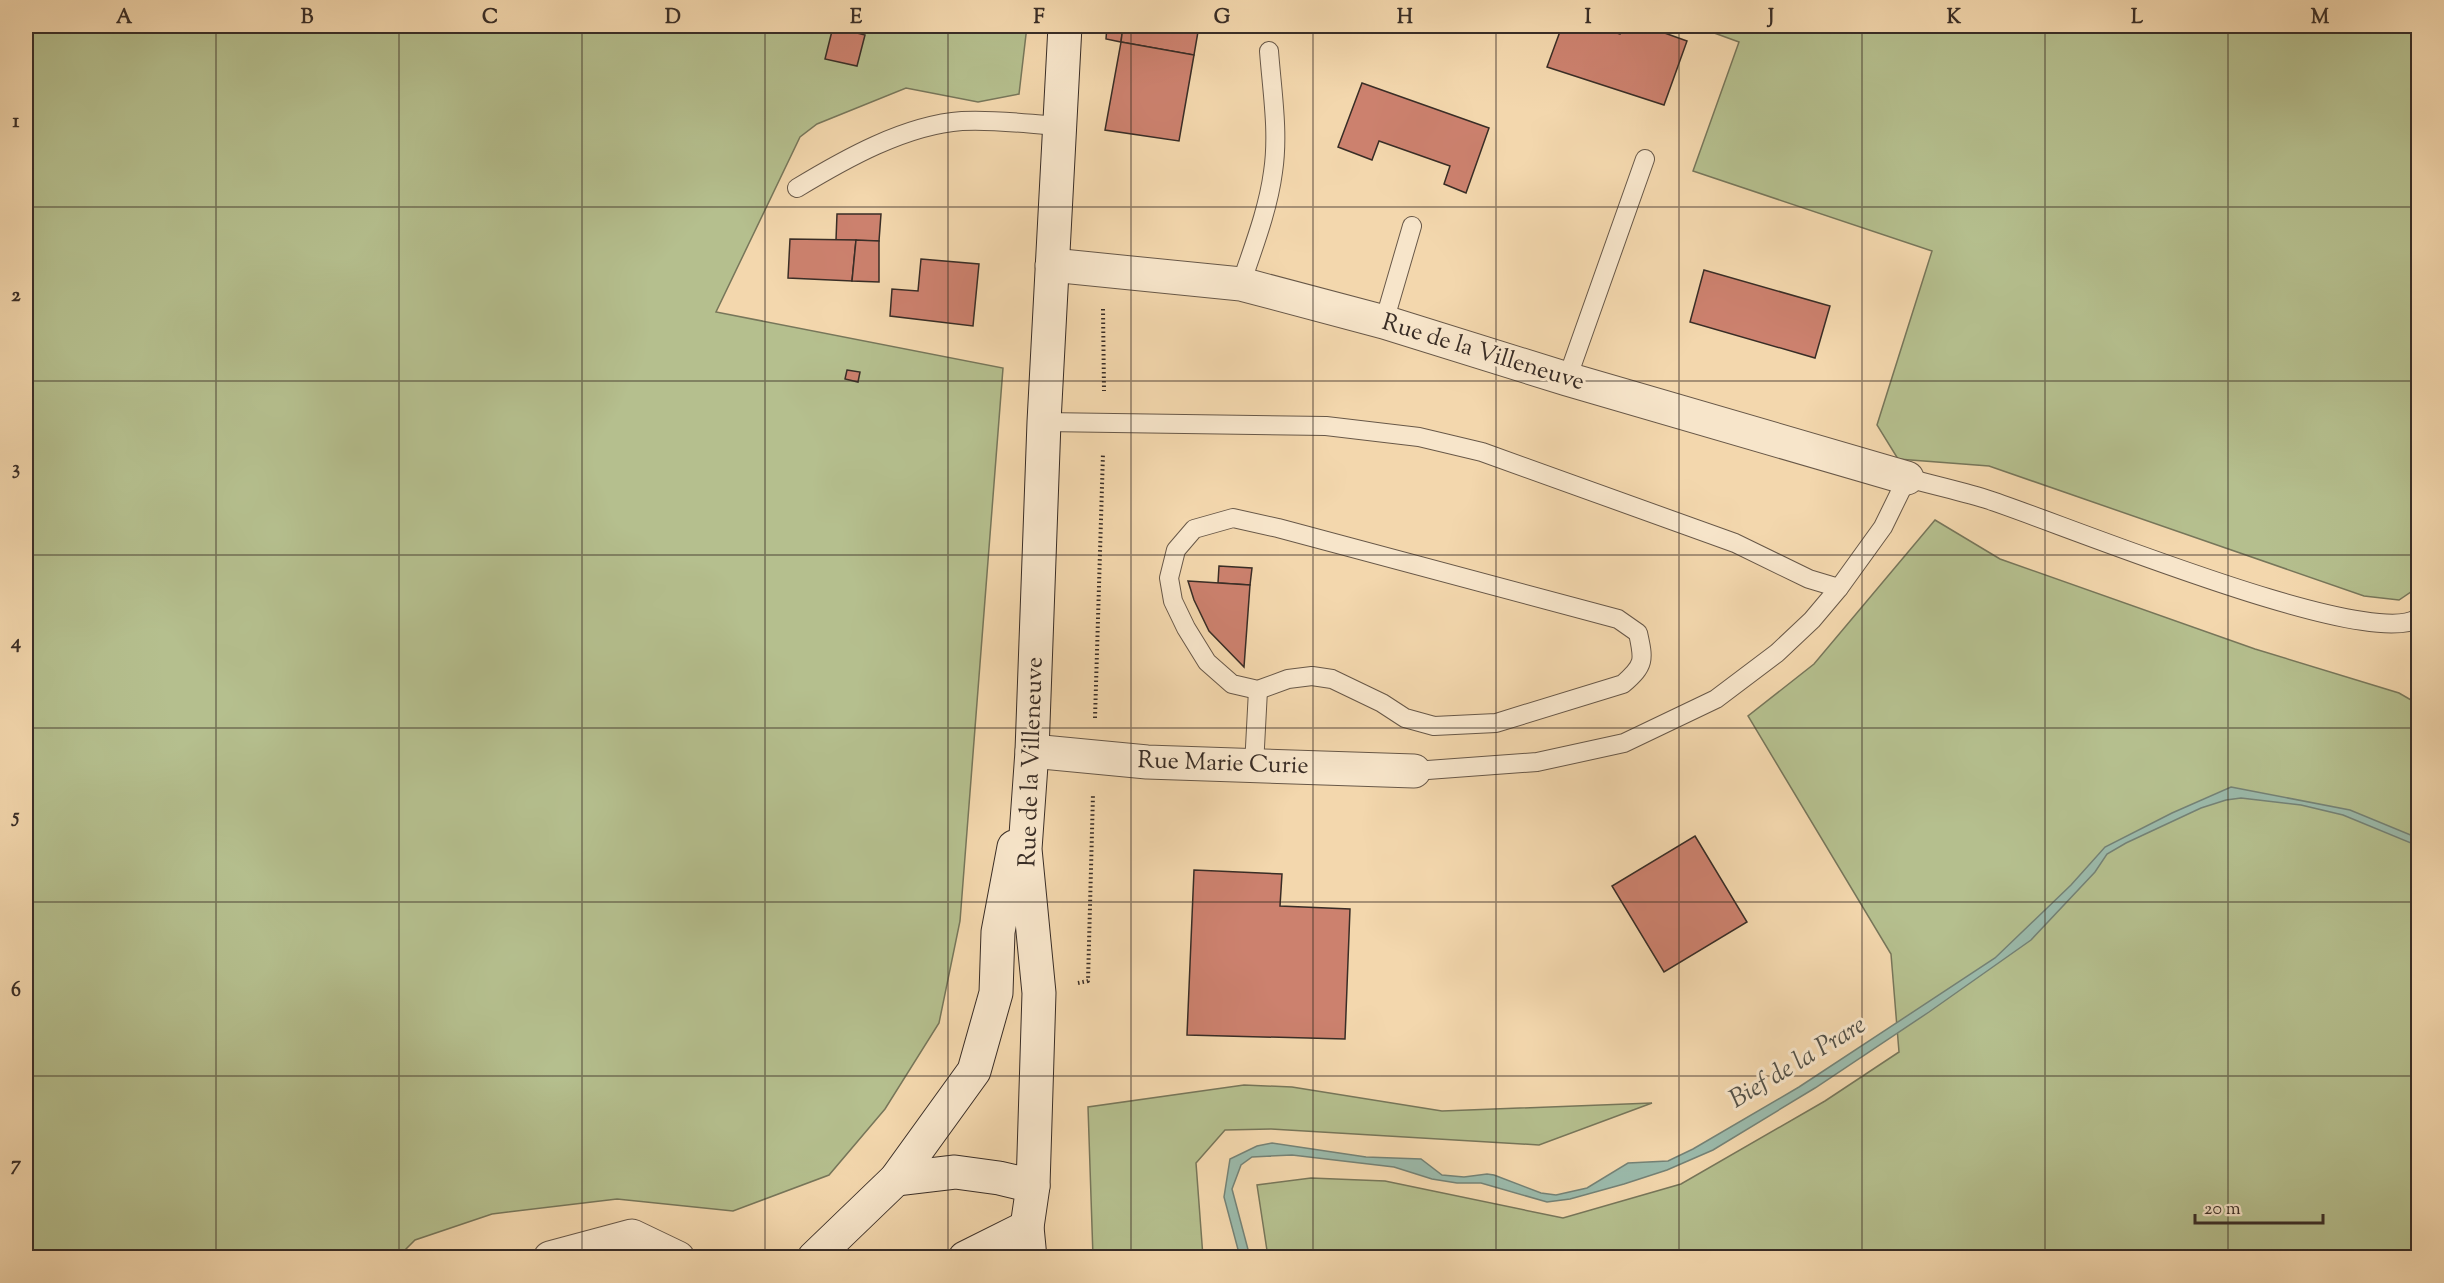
<svg xmlns="http://www.w3.org/2000/svg" width="2444" height="1283" font-family="'Sorts Mill Goudy',serif">
<style>
.green{fill:#b5bf8e;stroke:#77765a;stroke-width:1.5}
.water{fill:#9bbaab;stroke:#748276;stroke-width:1.5}
.building{fill:#cc816e;stroke:#392d26;stroke-width:1.5}
.lines{fill:none;stroke-linecap:round;stroke-linejoin:round}
.lane-casing{stroke:#685848;stroke-width:20}
.street-casing{stroke:#685848;stroke-width:35}
.secondary-casing{stroke:#392d26;stroke-width:35}
.path{stroke:#392d26;stroke-width:4;stroke-dasharray:1.5 3;stroke-linecap:butt}
.lane{stroke:#f7e5ca;stroke-width:18}
.street{stroke:#f7e5ca;stroke-width:33}
.secondary{stroke:#f7e5ca;stroke-width:33}
.grid{fill:none;stroke:#392d26;stroke-width:1.5;stroke-opacity:0.55}
.labels{text-anchor:middle;dominant-baseline:central;stroke-width:6;stroke-linejoin:round;paint-order:stroke}
.street-label{font-size:24px;fill:#392d26;stroke:#f7e5ca}
.water-label{font-size:26px;font-style:italic;fill:#525047;stroke:#f7e5ca}
.neatline{fill:none;stroke:#392d26;stroke-width:2}
.grid-label{font-size:20px;text-anchor:middle;font-weight:bold;fill:#392d26}
</style>
<rect width="100%" height="100%" fill="#f3d7ad"/>
<filter id="stains"><feTurbulence type="fractalNoise" baseFrequency=".00333" numOctaves="4"/><feColorMatrix values="0 0 0 0 .2 0 0 0 0 .09 0 0 0 0 .02 0 0 0 .5 -.17"/></filter>
<radialGradient id="worn" r=".72"><stop offset=".6" stop-color="#630" stop-opacity="0"/><stop offset="1" stop-color="#630" stop-opacity=".3"/></radialGradient>
<g class="green">
<polygon points="26,26 1027,26 1019,94 978,102 906,88 817,124 800,137 716,312 1003,368 960,921 939,1023 885,1109 829,1175 733,1211 617,1199 492,1214 415,1240 398,1257 26,1257"/>
<polygon points="1695,26 2418,26 2418,587 2399,600 2364,596 1989,466 1898,459 1877,425 1932,251 1693,171 1739,42"/>
<polygon points="1935,520 2000,559 2255,649 2399,693 2418,704 2418,1257 1268,1257 1257,1185 1311,1178 1385,1181 1563,1218 1681,1184 1825,1101 1899,1052 1891,954 1748,716 1814,664"/>
<polygon points="1244,1085 1292,1087 1442,1111 1652,1103 1539,1145 1271,1129 1225,1130 1196,1163 1203,1257 1093,1257 1088,1107"/>
</g>
<polygon class="water" points="2231,787 2350,810 2418,838 2418,846 2343,815 2301,805 2241,798 2226,800 2201,808 2126,843 2107,854 2095,872 2031,940 1929,1012 1815,1088 1713,1150 1667,1170 1624,1184 1570,1199 1547,1202 1481,1183 1457,1183 1432,1179 1394,1167 1292,1155 1252,1157 1241,1165 1232,1189 1250,1257 1240,1257 1224,1197 1230,1159 1257,1146 1272,1143 1366,1157 1421,1159 1442,1175 1464,1177 1487,1174 1494,1175 1541,1193 1556,1195 1587,1188 1628,1163 1668,1161 1693,1149 1799,1087 1995,958 2071,885 2105,847 2172,813"/>
<g class="building">
<polygon points="1107,26 1123,26 1121,42 1106,39"/>
<polygon points="1123,26 1199,26 1194,55 1121,42"/>
<polygon points="1562,26 1596,26 1620,34 1623,26 1645,26 1687,41 1664,105 1547,67"/>
<polygon points="833,27 865,35 857,66 825,59"/>
<polygon points="1121,42 1194,55 1179,141 1105,130"/>
<polygon points="1362,83 1489,128 1466,193 1444,184 1450,166 1379,141 1372,160 1338,147"/>
<polygon points="837,214 881,214 879,241 836,240"/>
<polygon points="790,239 856,240 852,281 788,278"/>
<polygon points="856,240 879,241 879,282 852,281"/>
<polygon points="921,259 979,264 973,326 890,316 892,289 918,291"/>
<polygon points="1704,270 1830,306 1815,358 1690,322"/>
<polygon points="847,370 860,372 858,382 845,379"/>
<polygon points="1219,566 1252,568 1250,585 1218,583"/>
<polygon points="1188,581 1250,585 1244,667 1209,631 1194,600"/>
<polygon points="1695,836 1747,922 1664,972 1612,886"/>
<polygon points="1194,870 1282,874 1280,906 1350,909 1345,1039 1187,1035"/>
</g>
<g class="lines">
<defs>
<g id="lane">
<path d="M797,188C845,159 905,125 962,121C994,119 1028,124 1059,126"/>
<path d="M1241,284C1253,248 1268,210 1273,172C1279,133 1272,91 1269,51"/>
<polyline points="1384,322 1412,226"/>
<polyline points="1567,379 1645,159"/>
<polyline points="1044,422 1326,426 1419,437 1482,452 1735,543 1809,579 1839,588"/>
<path d="M1233,518L1278,528L1618,619L1638,633C1644,660 1645,665 1623,684L1496,723L1434,726L1405,718L1382,703L1332,679L1312,676L1288,679L1258,690L1232,684L1207,662L1186,628L1173,601L1169,578L1176,550L1194,529Z"/>
<polyline points="1254,766 1258,690"/>
<path d="M1414,771L1537,762L1624,743L1716,699L1777,653L1812,620L1839,588L1883,527L1907,478C1933,485 1960,491 1986,499C2053,520 2369,652 2418,618"/>
</g>
<g id="street">
<polyline points="1052,265 1241,284 1384,322 1567,379 1907,478"/>
<polyline points="1032,751 1147,762 1414,771"/>
<polyline points="550,1258 632,1236 678,1258"/>
</g>
<g id="secondary">
<polyline points="896,1179 955,1172 999,1178 1033,1186"/>
<polyline points="814,1258 896,1179 974,1071 996,993 998,932 1014,847"/>
<polyline points="965,1258 1027,1227"/>
<polyline points="1030,1258 1027,1227 1033,1186 1039,993 1025,849 1032,751 1044,422 1065,26"/>
</g>
</defs>
<use href="#lane" class="lane-casing"/>
<use href="#street" class="street-casing"/>
<use href="#secondary" class="secondary-casing"/>
<g class="path">
<polyline points="1103,309 1104,391"/>
<polyline points="1095,718 1103,453"/>
<polyline points="1078,983 1088,981 1093,794"/>
</g>
<use href="#lane" class="lane"/>
<use href="#street" class="street"/>
<use href="#secondary" class="secondary"/>
</g>
<path class="grid" d="M216,26V1258M399,26V1258M582,26V1258M765,26V1258M948,26V1258M1131,26V1258M1313,26V1258M1496,26V1258M1679,26V1258M1862,26V1258M2045,26V1258M2228,26V1258M26,207H2418M26,381H2418M26,555H2418M26,728H2418M26,902H2418M26,1076H2418"/>
<g class="labels">
<g class="street-label">
<text transform="translate(1483 353) rotate(17)">Rue de la Villeneuve</text>
<text transform="translate(1032 762) rotate(-88)">Rue de la Villeneuve</text>
<text transform="translate(1223 764) rotate(2)">Rue Marie Curie</text>
</g>
<g class="water-label">
<text transform="translate(1798 1063) rotate(-31)">Bief de la Prare</text>
</g>
</g>
<rect width="2444" height="1283" fill="none" stroke="#f3d7ad" stroke-width="66"/>
<path d="M2195 1214v9h128v-9" fill="none" stroke="#392d26" stroke-width="3"/>
<text x="2204" y="1214" font-size="18" fill="#392d26" stroke="#f7e5ca" stroke-width="4.5" paint-order="stroke">20 m</text>
<rect x="33" y="33" width="2378" height="1217" class="neatline"/>
<g class="grid-label">
<text x="124" y="23">A</text>
<text x="307" y="23">B</text>
<text x="490" y="23">C</text>
<text x="673" y="23">D</text>
<text x="856" y="23">E</text>
<text x="1039" y="23">F</text>
<text x="1222" y="23">G</text>
<text x="1405" y="23">H</text>
<text x="1588" y="23">I</text>
<text x="1771" y="23">J</text>
<text x="1954" y="23">K</text>
<text x="2137" y="23">L</text>
<text x="2320" y="23">M</text>
<text x="16" y="127">1</text>
<text x="16" y="301">2</text>
<text x="16" y="474">3</text>
<text x="16" y="648">4</text>
<text x="16" y="822">5</text>
<text x="16" y="996">6</text>
<text x="16" y="1170">7</text>
</g>
<rect width="100%" height="100%" filter="url(#stains)"/>
<rect width="100%" height="100%" fill="url(#worn)"/>
</svg>
